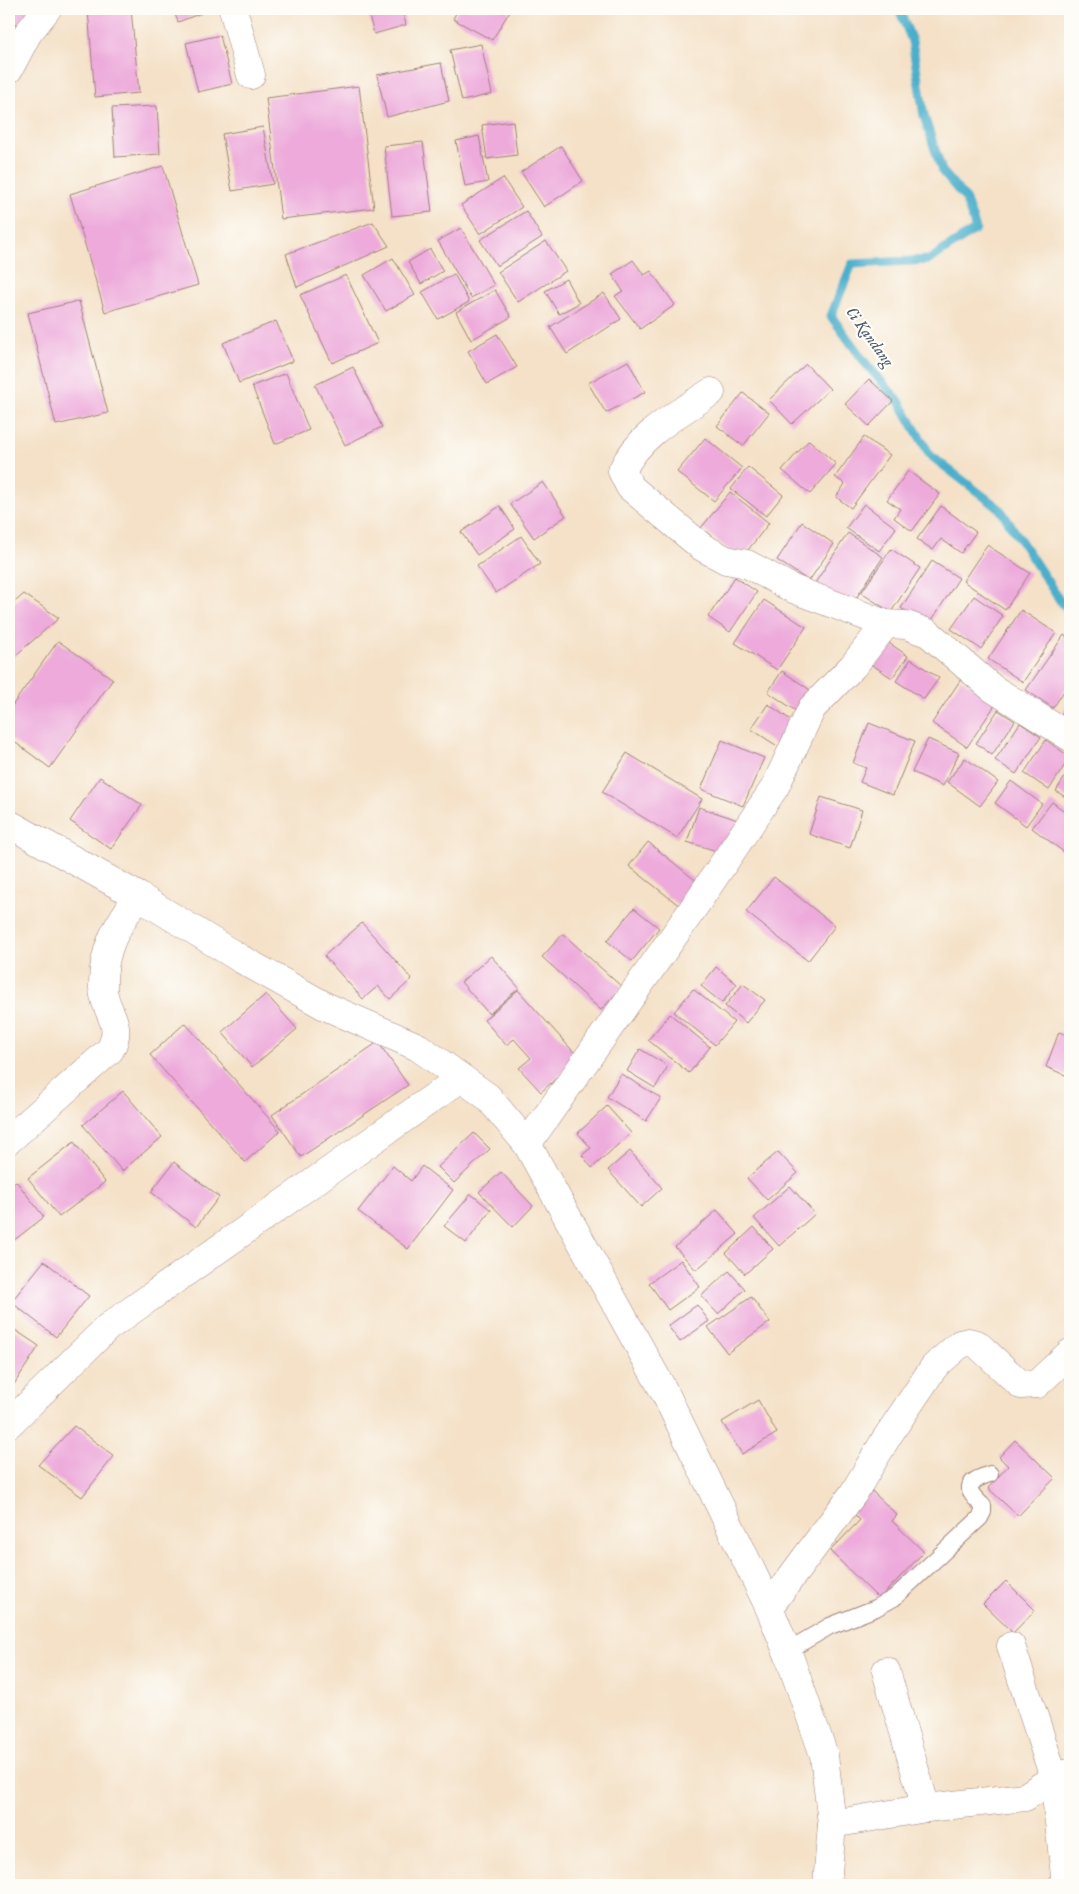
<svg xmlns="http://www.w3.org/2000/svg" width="1079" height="1894" font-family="'IM FELL English',serif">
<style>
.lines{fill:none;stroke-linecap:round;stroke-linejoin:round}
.stream{stroke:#4cafcb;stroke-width:9}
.building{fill:#edaadb}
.lane-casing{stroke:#9f8079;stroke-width:18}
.street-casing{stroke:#9f8079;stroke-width:29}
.secondary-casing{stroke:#9f8079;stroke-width:29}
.lane{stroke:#fff;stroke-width:16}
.street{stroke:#fff;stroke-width:28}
.secondary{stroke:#fff;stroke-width:28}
.labels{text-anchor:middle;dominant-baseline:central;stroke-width:4.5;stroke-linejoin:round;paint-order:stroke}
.water-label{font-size:16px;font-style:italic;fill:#4b596b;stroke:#fdfcf7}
</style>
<rect width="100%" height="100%" fill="#fdfcf7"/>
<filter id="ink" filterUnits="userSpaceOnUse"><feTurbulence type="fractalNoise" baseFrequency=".02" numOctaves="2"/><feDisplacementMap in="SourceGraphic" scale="10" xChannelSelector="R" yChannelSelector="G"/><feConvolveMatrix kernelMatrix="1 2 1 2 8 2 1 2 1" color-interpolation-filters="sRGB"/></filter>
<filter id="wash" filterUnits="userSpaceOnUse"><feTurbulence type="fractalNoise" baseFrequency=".0096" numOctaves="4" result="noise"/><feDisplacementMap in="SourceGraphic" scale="20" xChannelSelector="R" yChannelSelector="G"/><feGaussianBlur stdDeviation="1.12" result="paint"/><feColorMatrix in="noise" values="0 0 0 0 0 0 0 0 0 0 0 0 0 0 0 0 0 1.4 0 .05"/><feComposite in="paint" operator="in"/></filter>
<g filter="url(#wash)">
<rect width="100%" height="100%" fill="#f4e1c7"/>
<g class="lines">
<polyline class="stream" points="899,9 912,41 924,116 942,171 965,198 976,229 929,260 852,264 831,316 867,365 900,403 930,455 1000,509 1059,599 1070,612"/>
</g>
<g id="blocks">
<g class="building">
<polygon points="9,9 34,9 37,15 9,27"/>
<polygon points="106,9 131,9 139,93 95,97 88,10"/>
<polygon points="173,9 212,9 178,22"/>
<polygon points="367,9 402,9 406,25 374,34"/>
<polygon points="458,9 505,9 510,11 492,40 453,19"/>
<polygon points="220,35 232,84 198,92 186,43"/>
<polygon points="481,44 492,94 462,101 450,50"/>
<polygon points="441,63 449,101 387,117 377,75"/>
<polygon points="359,86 374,208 281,219 266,98"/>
<polygon points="157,106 160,154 115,157 112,108"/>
<polygon points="513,121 517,155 487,159 482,125"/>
<polygon points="263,127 273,184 232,191 222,134"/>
<polygon points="479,136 488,182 465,186 456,141"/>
<polygon points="423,142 432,212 392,216 384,146"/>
<polygon points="561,146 583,181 544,207 521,172"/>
<polygon points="163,166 198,285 105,312 70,194"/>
<polygon points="503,178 522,207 480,234 461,205"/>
<polygon points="526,211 542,237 497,266 480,240"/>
<polygon points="373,222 389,246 297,287 286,254"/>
<polygon points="461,228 494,285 471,298 438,241"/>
<polygon points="546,241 566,271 518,302 498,272"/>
<polygon points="430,249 443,271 421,284 408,262"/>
<polygon points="393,258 415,295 386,311 364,275"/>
<polygon points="633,260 644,275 651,271 675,305 640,329 615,296 623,291 612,274"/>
<polygon points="454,274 469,302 438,319 422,292"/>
<polygon points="346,275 378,343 332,363 300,295"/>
<polygon points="566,279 579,303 559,314 545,291"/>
<polygon points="495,290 511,317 471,340 456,312"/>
<polygon points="604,293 621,319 567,354 550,327"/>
<polygon points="79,301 108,413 56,425 28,313"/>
<polygon points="276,321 293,361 239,383 223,343"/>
<polygon points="497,334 517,367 487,384 468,351"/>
<polygon points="628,361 645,392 606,413 588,383"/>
<polygon points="806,364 830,389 792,424 769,400"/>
<polygon points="353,367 382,427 345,445 315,385"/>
<polygon points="286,373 309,430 275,444 252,386"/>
<polygon points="869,379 893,401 869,426 845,404"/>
<polygon points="743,393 769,413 743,446 717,426"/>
<polygon points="864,437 890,455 851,508 836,497 845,484 835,477"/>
<polygon points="705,438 742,468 714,501 677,472"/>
<polygon points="809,440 836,464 810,494 782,470"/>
<polygon points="748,467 783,495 766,516 731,489"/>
<polygon points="908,471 940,494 912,531 894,518 900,509 887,500"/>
<polygon points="543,482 566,516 534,538 510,504"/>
<polygon points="730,492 769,523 741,559 701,528"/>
<polygon points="864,504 896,528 879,551 846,528"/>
<polygon points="500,506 515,529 477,555 461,532"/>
<polygon points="941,506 976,532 961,553 941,539 933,550 917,539"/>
<polygon points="802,522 834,544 809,581 777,560"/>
<polygon points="848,533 883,557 851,606 815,583"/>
<polygon points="521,536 540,564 496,593 477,566"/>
<polygon points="987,545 1030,573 1005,610 963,581"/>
<polygon points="891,549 920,568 891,612 861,593"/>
<polygon points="932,561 959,578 928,626 901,608"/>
<polygon points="735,577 757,592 730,632 708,617"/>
<polygon points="24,594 59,618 9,661 9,607"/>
<polygon points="974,596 1003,616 981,649 951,629"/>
<polygon points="764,600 806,627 777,670 735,643"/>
<polygon points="1021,610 1056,633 1023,682 988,659"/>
<polygon points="1064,635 1070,639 1070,682 1053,708 1026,690"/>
<polygon points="879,636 908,656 892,678 863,659"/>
<polygon points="58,641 113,679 50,768 9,738 9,710"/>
<polygon points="911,659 939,678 924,699 896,681"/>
<polygon points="782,671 816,694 802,715 768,692"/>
<polygon points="961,679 997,702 967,747 932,723"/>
<polygon points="1070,701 1070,723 1060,716"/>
<polygon points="768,704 801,727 785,751 751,729"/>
<polygon points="998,710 1015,721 992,755 976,743"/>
<polygon points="869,723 915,741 893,795 860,782 866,768 853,763"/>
<polygon points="1020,723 1041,737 1016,774 995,760"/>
<polygon points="928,739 959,753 943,786 912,772"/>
<polygon points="722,740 764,758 743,806 701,789"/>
<polygon points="1046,740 1070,757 1049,790 1024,773"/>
<polygon points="627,753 702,799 677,838 602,792"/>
<polygon points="965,758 998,782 980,806 947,782"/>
<polygon points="1070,769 1070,800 1056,791"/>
<polygon points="100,777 142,805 111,849 70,821"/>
<polygon points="1011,781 1042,804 1026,826 995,803"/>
<polygon points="821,797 862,810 850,848 809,834"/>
<polygon points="1052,802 1070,815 1070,846 1065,853 1032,828"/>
<polygon points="699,807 738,820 727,854 687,842"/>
<polygon points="648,842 700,884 681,907 629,866"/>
<polygon points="774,877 835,926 808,961 746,912"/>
<polygon points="634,908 659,928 632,961 607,941"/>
<polygon points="362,923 412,979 390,999 378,986 363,999 324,956"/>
<polygon points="563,934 622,987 601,1010 542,957"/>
<polygon points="491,956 519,988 489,1014 461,982"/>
<polygon points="716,967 737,984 722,1003 701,986"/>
<polygon points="743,984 765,1000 746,1023 725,1006"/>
<polygon points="693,989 734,1022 715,1045 674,1012"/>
<polygon points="518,990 579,1058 541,1092 519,1068 531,1058 514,1039 506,1045 484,1020"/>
<polygon points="266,994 297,1029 252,1067 222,1032"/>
<polygon points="670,1014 710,1047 689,1073 648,1040"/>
<polygon points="185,1023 280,1131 245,1162 150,1055"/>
<polygon points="1059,1032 1070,1036 1070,1077 1046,1067"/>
<polygon points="378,1042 408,1085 301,1157 272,1115"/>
<polygon points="640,1049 668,1066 655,1088 627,1071"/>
<polygon points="621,1074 661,1098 646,1121 607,1097"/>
<polygon points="123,1091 162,1137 122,1171 83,1125"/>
<polygon points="607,1106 631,1133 592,1168 582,1155 591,1148 578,1133"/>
<polygon points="474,1133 490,1149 454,1183 438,1167"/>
<polygon points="74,1142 105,1182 59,1217 28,1178"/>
<polygon points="630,1151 662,1188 641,1207 608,1170"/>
<polygon points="778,1152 798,1173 767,1200 747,1178"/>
<polygon points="174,1162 219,1197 196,1227 151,1192"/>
<polygon points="393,1166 411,1181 422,1166 453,1190 408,1249 358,1211"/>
<polygon points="501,1172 533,1206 513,1227 479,1192"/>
<polygon points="16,1181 44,1217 13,1241 9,1236 9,1186"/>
<polygon points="790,1186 815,1214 779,1246 754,1218"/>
<polygon points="471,1194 491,1210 466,1243 444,1226"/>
<polygon points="717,1210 738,1234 696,1270 675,1247"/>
<polygon points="754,1227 773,1249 745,1274 726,1253"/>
<polygon points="681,1260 700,1287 668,1310 649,1283"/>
<polygon points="44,1261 89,1296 56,1337 11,1302"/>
<polygon points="729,1271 745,1289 718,1314 701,1296"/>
<polygon points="751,1297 770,1322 727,1353 708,1327"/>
<polygon points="697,1305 709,1321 680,1342 668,1326"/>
<polygon points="9,1326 39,1346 9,1392"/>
<polygon points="758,1400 777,1433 742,1454 722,1422"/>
<polygon points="74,1426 114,1456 82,1497 38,1465"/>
<polygon points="1015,1440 1055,1478 1018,1516 988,1488 1008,1466 999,1457"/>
<polygon points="872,1491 897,1515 892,1521 924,1552 879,1599 830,1551 860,1520 852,1512"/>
<polygon points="1006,1581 1035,1610 1013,1633 983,1604"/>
</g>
</g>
</g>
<g filter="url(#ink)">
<use href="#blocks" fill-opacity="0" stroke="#9f8079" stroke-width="1"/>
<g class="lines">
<defs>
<path id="lane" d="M787,1651L830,1626L876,1608L894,1598L980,1518L983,1512V1506C964,1489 965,1482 990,1474"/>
<g id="street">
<polyline points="233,9 251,75"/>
<polyline points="9,69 28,33 47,9"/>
<path d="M711,392C678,414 639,434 622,471L630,487L702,547L726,560L747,564L793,589L886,624L906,625L928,633L992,688L1070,737"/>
<path d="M9,1140L110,1050C125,1022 104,1013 103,988C102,949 117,926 138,896"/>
<polyline points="527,1144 690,913 775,787 812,708 853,666 886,624"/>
<polyline points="9,1424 108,1327 461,1078"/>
<polyline points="769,1607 853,1494 887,1437 934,1367 960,1344 969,1342 977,1344 1021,1385 1037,1384 1070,1353"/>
<polyline points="1011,1646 1054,1778 1066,1885"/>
<polyline points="886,1671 926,1808"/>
<polyline points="832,1824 926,1808 1025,1797 1054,1778 1069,1773"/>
</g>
<polyline id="secondary" points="9,824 138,896 241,959 325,1006 418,1047 488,1097 527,1144 666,1395 769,1607 789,1656 824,1755 832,1824 827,1885"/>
</defs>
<use href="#lane" class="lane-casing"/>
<use href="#street" class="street-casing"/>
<use href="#secondary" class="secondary-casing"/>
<use href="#lane" class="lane"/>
<use href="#street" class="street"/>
<use href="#secondary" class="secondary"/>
</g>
</g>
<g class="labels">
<g class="water-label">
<text transform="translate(869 337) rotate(54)">Ci Kandang</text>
</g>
</g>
<rect width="1079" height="1894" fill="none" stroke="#fdfcf7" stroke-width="30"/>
</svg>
